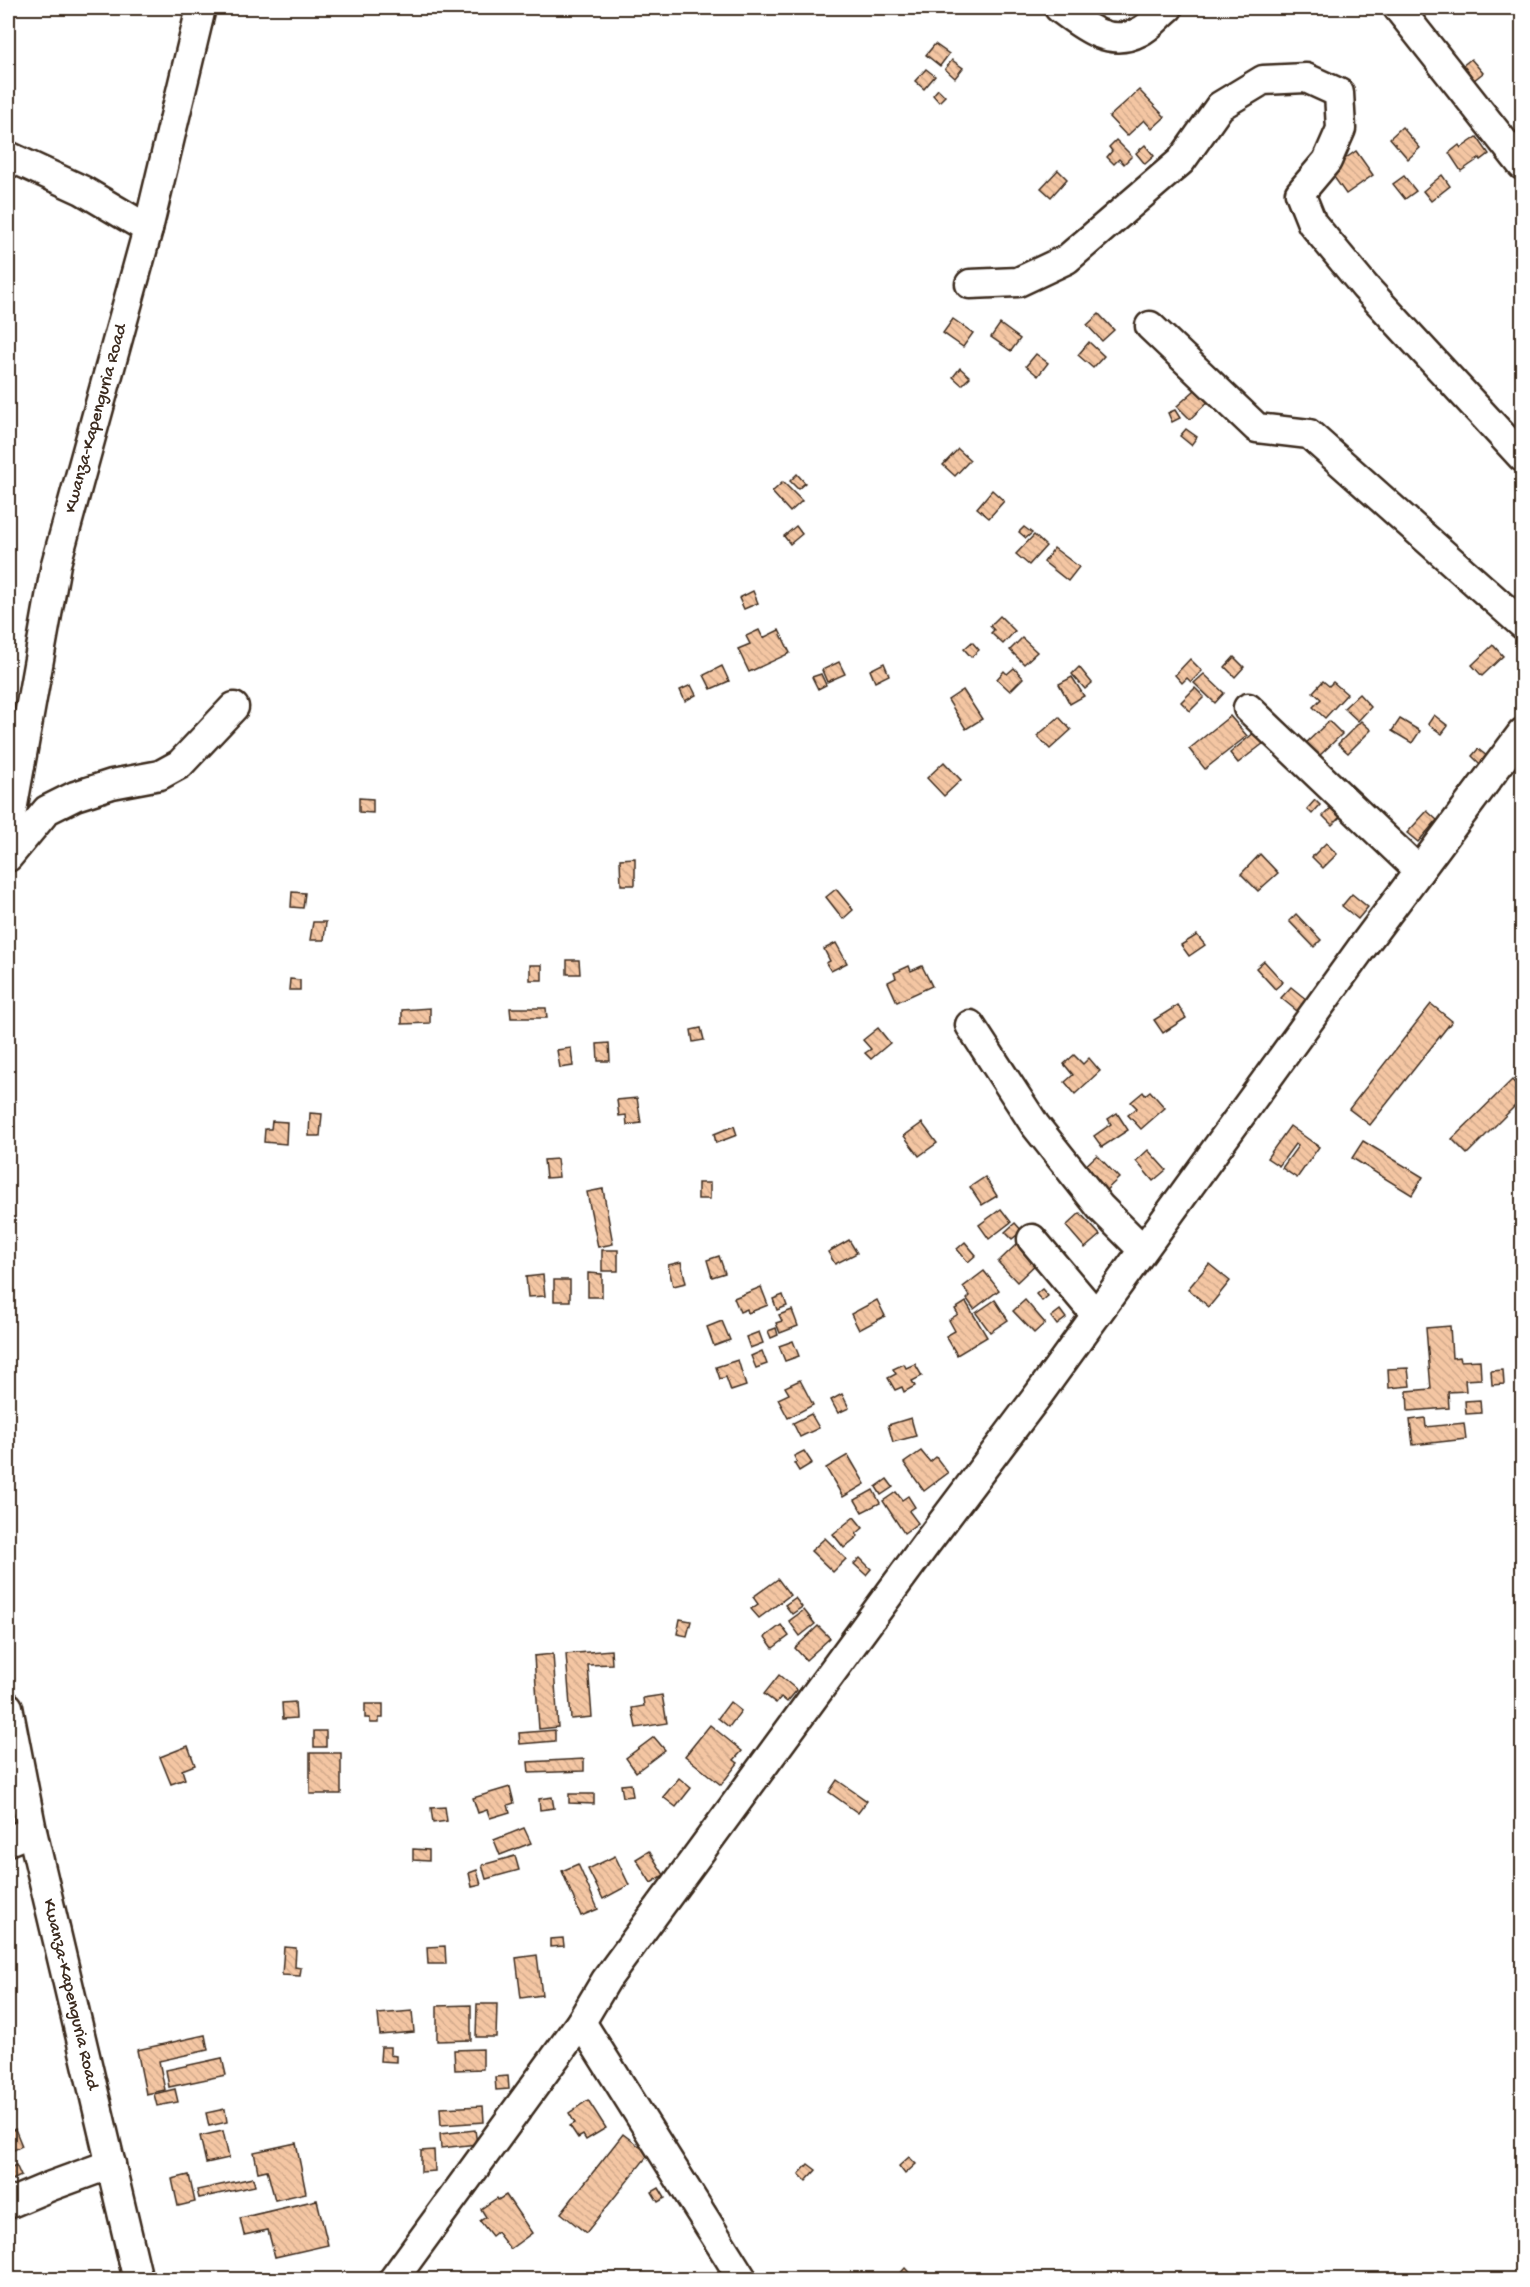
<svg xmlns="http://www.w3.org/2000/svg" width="1530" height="2287" font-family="'Gochi Hand',sans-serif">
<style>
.building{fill:url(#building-back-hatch);stroke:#3b2a1e;stroke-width:1.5}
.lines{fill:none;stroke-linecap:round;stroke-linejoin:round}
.minor-casing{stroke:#3b2a1e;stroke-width:33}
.minor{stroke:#fff;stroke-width:28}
.labels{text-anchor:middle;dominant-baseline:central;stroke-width:6;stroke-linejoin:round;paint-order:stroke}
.street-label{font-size:18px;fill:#3b2a1e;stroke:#fff}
</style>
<defs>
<pattern id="building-back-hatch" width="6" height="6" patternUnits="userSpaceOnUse" patternTransform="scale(1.5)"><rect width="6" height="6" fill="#f4c6a3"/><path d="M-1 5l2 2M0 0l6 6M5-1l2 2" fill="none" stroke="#d2aa8c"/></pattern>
</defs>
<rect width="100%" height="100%" fill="#fff"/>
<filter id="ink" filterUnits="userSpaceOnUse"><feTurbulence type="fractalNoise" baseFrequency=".0167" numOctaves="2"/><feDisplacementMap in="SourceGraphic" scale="12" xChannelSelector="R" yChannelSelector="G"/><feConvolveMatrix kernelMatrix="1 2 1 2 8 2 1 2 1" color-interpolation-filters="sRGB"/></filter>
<g filter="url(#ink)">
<g class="building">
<polygon points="935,44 949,54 940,66 926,55"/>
<polygon points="1471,59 1483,73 1469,84 1457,70"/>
<polygon points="952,60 963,68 955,78 945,69"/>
<polygon points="926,69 935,76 924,89 915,81"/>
<polygon points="938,89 945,96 939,102 933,95"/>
<polygon points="1139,90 1165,117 1152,129 1144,120 1127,136 1109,117"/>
<polygon points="1402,127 1420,148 1408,159 1390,138"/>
<polygon points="1477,137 1489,154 1481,160 1480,158 1461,171 1449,153 1459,145 1461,148"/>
<polygon points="1116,140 1132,156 1124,164 1119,159 1114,164 1107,157 1112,151 1109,147"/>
<polygon points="1145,145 1154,156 1145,164 1136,153"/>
<polygon points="1356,151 1373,175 1346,194 1329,170"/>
<polygon points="1058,170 1067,179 1051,197 1041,188"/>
<polygon points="1442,175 1450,186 1431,201 1423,191"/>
<polygon points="1404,176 1416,191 1405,199 1393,184"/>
<polygon points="1099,314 1114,330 1102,341 1087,325"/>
<polygon points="953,319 973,333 963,347 943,333"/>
<polygon points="1000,324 1020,339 1011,351 991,337"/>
<polygon points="1089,342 1104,356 1093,368 1078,355"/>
<polygon points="1036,354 1048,363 1038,376 1026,366"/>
<polygon points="960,368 970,377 962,385 953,377"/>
<polygon points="1203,383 1215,395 1190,419 1177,406"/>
<polygon points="1175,410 1180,418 1172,422 1168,413"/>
<polygon points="1186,429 1197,437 1191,445 1180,436"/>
<polygon points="958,449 970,460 955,476 943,465"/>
<polygon points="797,474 805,483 798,489 790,481"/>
<polygon points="783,482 802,501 790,512 772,492"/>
<polygon points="992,490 1004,501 989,518 977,508"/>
<polygon points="796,526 802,534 790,544 784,536"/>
<polygon points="1024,527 1032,533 1026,538 1019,532"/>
<polygon points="1034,535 1046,546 1029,565 1016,554"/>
<polygon points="1054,548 1079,567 1068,581 1044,562"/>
<polygon points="753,591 758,603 744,609 739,598"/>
<polygon points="1000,616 1015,631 1003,644 991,633 994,630 990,626"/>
<polygon points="759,630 763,638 779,630 790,653 749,672 738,649 750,644 746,636"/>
<polygon points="1022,638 1037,652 1024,664 1010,650"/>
<polygon points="972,642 979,650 971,657 964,649"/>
<polygon points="1493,645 1503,656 1482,676 1472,665"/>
<polygon points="1234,657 1244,667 1235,677 1225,667"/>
<polygon points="1190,659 1202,671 1191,682 1187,678 1182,683 1175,675"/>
<polygon points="839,662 845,674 827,682 822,670"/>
<polygon points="884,663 889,675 875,682 870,670"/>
<polygon points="722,666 729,681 711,689 704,675"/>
<polygon points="1079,667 1092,683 1085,689 1072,674"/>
<polygon points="1014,668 1023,678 1010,691 997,679 1004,671 1007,674"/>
<polygon points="821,674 826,685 818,689 812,677"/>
<polygon points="1204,674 1224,693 1215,703 1194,683"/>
<polygon points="1072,677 1084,696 1070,704 1059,684"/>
<polygon points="1323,681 1329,686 1333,682 1347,694 1325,718 1313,707 1321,699 1313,692"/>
<polygon points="691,685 696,695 685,701 680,690"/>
<polygon points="1195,688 1204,697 1190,711 1181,702"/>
<polygon points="963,690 982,719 966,729 948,700"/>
<polygon points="1359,694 1371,707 1358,721 1344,708"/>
<polygon points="1434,715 1448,726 1442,734 1428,724"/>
<polygon points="1230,716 1247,736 1205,769 1189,749"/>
<polygon points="1059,717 1071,730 1050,749 1037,736"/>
<polygon points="1400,719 1420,731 1412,743 1392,731"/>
<polygon points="1329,721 1342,734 1317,758 1304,745"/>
<polygon points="1361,721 1371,730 1348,753 1338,744"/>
<polygon points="1255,732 1264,743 1238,763 1230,753"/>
<polygon points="1478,749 1487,756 1480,764 1472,756"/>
<polygon points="944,762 961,780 944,796 927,778"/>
<polygon points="359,798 373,799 373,813 359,812"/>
<polygon points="1315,800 1320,805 1312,814 1307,809"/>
<polygon points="1337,802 1346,811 1332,825 1323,816"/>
<polygon points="1427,811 1437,820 1418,842 1407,833"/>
<polygon points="1326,843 1337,854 1323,868 1312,857"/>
<polygon points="1260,854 1278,873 1258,891 1241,874"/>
<polygon points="635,858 635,885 621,885 620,859"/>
<polygon points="836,889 853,910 843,919 826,897"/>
<polygon points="292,892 305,893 303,908 291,907"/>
<polygon points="1352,894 1368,907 1358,919 1342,906"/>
<polygon points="1296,914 1321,940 1314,947 1289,921"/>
<polygon points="313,922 326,922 324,940 310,940"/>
<polygon points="1197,935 1205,945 1189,956 1181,945"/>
<polygon points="836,943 847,963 831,971 826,963 830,961 824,949"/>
<polygon points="567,960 579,960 580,974 567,974"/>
<polygon points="1264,961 1283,982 1275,989 1256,968"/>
<rect x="530" y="965" width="12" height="15"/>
<polygon points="909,966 911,971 922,966 932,986 897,1002 888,982 896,978 894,973"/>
<polygon points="290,979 300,980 300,990 289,990"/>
<polygon points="1291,987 1312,1004 1302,1015 1281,998"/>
<polygon points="1431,1004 1452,1021 1370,1125 1349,1109"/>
<polygon points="1178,1005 1186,1018 1163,1033 1154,1020"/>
<polygon points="430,1008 430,1023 402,1024 402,1010"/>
<polygon points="510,1008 546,1008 547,1018 511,1018"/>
<polygon points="701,1028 704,1040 693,1042 691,1030"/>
<polygon points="878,1028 890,1043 871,1059 865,1053 871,1049 863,1040"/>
<polygon points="609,1043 610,1061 598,1061 597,1044"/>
<polygon points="571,1048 573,1066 560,1068 557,1050"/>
<polygon points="1074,1055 1083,1064 1089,1058 1100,1071 1075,1094 1065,1082 1073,1075 1064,1064"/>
<polygon points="1512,1080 1522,1091 1522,1099 1467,1154 1452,1139"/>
<polygon points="1150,1091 1165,1108 1141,1129 1128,1115 1137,1108 1131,1102 1143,1092 1145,1095"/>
<polygon points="637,1098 641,1123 627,1125 626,1115 619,1116 617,1100"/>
<polygon points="310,1113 322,1114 320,1136 309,1136"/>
<polygon points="1117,1113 1128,1130 1102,1147 1094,1136 1111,1124 1108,1119"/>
<polygon points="272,1121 287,1122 286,1144 264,1142 265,1129 271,1129"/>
<polygon points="922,1123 937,1143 919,1156 904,1136"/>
<polygon points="734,1126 737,1135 716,1143 714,1134"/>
<polygon points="1290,1126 1319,1147 1297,1178 1282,1168 1298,1146 1295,1144 1279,1166 1267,1158"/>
<polygon points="1363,1141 1423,1177 1412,1195 1352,1158"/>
<polygon points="1148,1150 1166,1170 1153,1181 1136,1161"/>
<polygon points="1097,1155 1119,1178 1103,1193 1081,1170"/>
<polygon points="557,1159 559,1177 546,1178 544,1160"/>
<polygon points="985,1177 997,1196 982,1205 970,1187"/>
<rect x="698" y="1183" width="12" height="16"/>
<polygon points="603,1189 613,1244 598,1247 587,1192"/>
<polygon points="1001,1209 1011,1222 989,1239 979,1225"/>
<polygon points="1080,1213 1100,1235 1085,1248 1066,1226"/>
<polygon points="1015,1223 1022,1231 1012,1239 1005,1232"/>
<polygon points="1022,1239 1041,1259 1017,1282 998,1262"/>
<polygon points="849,1240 857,1253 835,1264 828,1252"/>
<polygon points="965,1242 976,1255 968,1262 957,1249"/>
<rect x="602" y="1250" width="16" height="21"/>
<polygon points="719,1256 725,1273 712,1277 707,1260"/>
<polygon points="681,1262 686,1283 673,1286 668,1265"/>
<polygon points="1209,1264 1230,1281 1209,1307 1188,1289"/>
<polygon points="984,1271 999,1290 974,1309 967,1299 970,1296 963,1287"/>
<polygon points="588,1273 602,1274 602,1297 588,1297"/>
<polygon points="543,1275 545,1296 528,1297 526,1277"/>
<rect x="554" y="1280" width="16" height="21"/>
<polygon points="761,1287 768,1305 748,1313 747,1309 740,1312 734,1298"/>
<polygon points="1042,1289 1048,1296 1042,1301 1036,1294"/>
<polygon points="783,1295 787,1306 777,1310 773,1299"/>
<polygon points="877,1300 885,1316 859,1330 851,1314"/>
<polygon points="995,1300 1008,1320 990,1332 976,1313"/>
<polygon points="1025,1300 1045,1323 1034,1333 1013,1311"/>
<polygon points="966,1302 987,1337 957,1355 946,1336 955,1331 949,1320 958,1314 955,1309"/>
<polygon points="792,1310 798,1326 780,1333 776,1323 782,1321 779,1315"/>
<polygon points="1060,1310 1066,1318 1057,1325 1051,1317"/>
<polygon points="722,1321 730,1340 714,1346 707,1327"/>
<polygon points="1450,1326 1452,1358 1460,1357 1461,1361 1480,1360 1481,1379 1465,1380 1466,1391 1448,1392 1449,1408 1408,1411 1407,1391 1431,1389 1426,1328"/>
<polygon points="776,1328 778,1335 771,1338 768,1331"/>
<polygon points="759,1332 763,1343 750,1348 746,1337"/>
<polygon points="793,1341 799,1356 785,1361 779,1346"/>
<polygon points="762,1351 767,1364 756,1368 751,1356"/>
<polygon points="738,1360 746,1386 731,1391 726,1377 720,1379 716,1367"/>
<polygon points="904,1364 906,1368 915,1364 922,1376 912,1381 915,1386 904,1392 902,1387 895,1390 888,1378 896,1374 893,1369"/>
<polygon points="1408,1368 1410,1386 1389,1388 1388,1369"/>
<polygon points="1503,1370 1504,1384 1492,1385 1491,1371"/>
<polygon points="800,1380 813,1405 788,1418 778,1399 789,1394 785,1387"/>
<polygon points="842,1394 849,1408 838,1413 831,1400"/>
<polygon points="1480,1400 1481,1413 1466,1414 1465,1401"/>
<polygon points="811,1414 819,1428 800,1437 793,1423"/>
<polygon points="911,1418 916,1436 893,1442 888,1425"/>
<polygon points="1425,1418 1426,1427 1464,1423 1466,1439 1413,1445 1410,1420"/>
<polygon points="804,1451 812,1463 799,1471 794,1463 797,1462 794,1456"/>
<polygon points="921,1451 930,1462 936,1457 948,1473 924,1491 904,1463"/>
<polygon points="848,1455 865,1484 843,1497 826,1468"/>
<polygon points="887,1479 893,1487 881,1495 876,1487"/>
<polygon points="873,1490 880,1503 862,1512 855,1500"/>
<polygon points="896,1492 902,1500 908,1496 915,1507 909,1511 918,1523 904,1533 883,1501"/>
<polygon points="854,1517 863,1528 856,1534 858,1536 844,1548 833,1534"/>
<polygon points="825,1538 846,1559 833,1572 811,1551"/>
<polygon points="860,1558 871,1569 866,1575 854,1564"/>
<polygon points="778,1579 790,1595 759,1618 751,1609 758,1604 753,1597"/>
<polygon points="795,1598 802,1607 792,1614 785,1605"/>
<polygon points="804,1610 815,1624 800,1636 789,1621"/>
<polygon points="680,1619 691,1621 687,1636 677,1634"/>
<polygon points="781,1625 789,1636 773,1648 765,1637"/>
<polygon points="818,1626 830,1638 806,1660 795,1648"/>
<polygon points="611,1650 612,1664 588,1665 592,1717 571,1719 566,1654"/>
<polygon points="553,1654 558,1727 539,1729 534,1656"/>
<polygon points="779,1675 797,1690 787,1702 781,1697 776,1703 764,1694"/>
<polygon points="662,1695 667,1723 636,1728 632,1708 644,1706 643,1698"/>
<polygon points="295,1702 296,1718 283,1719 282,1703"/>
<polygon points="730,1702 741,1711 729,1727 718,1718"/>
<polygon points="365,1704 383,1704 383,1718 379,1718 379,1723 370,1723 370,1718 365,1718"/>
<polygon points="710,1725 742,1751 734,1760 738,1763 721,1785 685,1756"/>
<polygon points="555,1730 555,1741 520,1744 519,1733"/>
<rect x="314" y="1731" width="12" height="16"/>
<polygon points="654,1737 665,1750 636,1772 626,1758"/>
<polygon points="188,1746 195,1765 182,1770 185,1779 171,1784 160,1757"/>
<rect x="310" y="1753" width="31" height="41"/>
<polygon points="584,1759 584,1771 529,1773 528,1762"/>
<polygon points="679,1778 691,1788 676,1807 663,1797"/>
<polygon points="837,1780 867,1801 858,1813 829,1792"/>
<polygon points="631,1784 633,1796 623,1797 621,1785"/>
<polygon points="510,1787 514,1803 508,1805 510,1812 490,1818 487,1810 478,1813 473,1798"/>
<polygon points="569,1794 594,1794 594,1804 569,1803"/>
<polygon points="552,1797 554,1808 540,1810 539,1799"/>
<polygon points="445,1807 447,1821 433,1823 431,1808"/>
<polygon points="524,1828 531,1843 500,1855 494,1840"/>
<polygon points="413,1849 429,1850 429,1861 413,1860"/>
<polygon points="649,1851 664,1875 651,1883 636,1859"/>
<polygon points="515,1856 519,1870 486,1879 482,1865"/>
<polygon points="615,1856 629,1885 603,1899 588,1869"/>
<polygon points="578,1864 598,1909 581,1916 562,1871"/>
<polygon points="477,1870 481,1885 472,1887 469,1873"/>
<polygon points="563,1938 564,1946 550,1947 550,1939"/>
<polygon points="445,1946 446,1964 428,1964 427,1947"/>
<polygon points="284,1947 296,1948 295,1967 301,1968 300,1976 282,1975"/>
<polygon points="537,1955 542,1995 521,1998 516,1958"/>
<polygon points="477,2004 497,2004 496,2037 476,2037"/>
<polygon points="471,2005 471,2040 437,2041 437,2006"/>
<polygon points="412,2011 414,2032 380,2035 378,2014"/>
<polygon points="205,2035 208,2050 159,2061 165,2090 146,2094 137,2050"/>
<polygon points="381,2047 390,2047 390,2055 396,2056 396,2062 380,2061"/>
<polygon points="483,2049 483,2069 455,2070 454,2050"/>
<polygon points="222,2058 226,2075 169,2087 166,2070"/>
<polygon points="508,2076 509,2089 496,2090 495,2077"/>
<polygon points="175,2089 178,2102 157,2106 154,2094"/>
<polygon points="588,2100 606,2128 586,2140 583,2135 578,2138 570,2126 575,2123 569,2113"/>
<polygon points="483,2106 484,2122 441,2125 440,2108"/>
<polygon points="225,2109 227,2122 209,2126 206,2113"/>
<polygon points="15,2129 22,2146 8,2153 8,2132"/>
<polygon points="475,2130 477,2144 441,2148 440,2134"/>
<polygon points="223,2131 229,2158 206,2163 200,2136"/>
<polygon points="623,2134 649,2154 586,2233 561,2213"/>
<polygon points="296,2143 306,2193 275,2200 267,2170 258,2172 254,2152"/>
<polygon points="434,2150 435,2171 421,2172 421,2151"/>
<polygon points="909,2157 916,2164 905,2174 899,2166"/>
<polygon points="808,2164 816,2170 806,2181 799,2174"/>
<polygon points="16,2165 21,2176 8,2182 8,2169"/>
<polygon points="189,2175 195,2202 178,2206 172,2179"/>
<polygon points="253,2178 255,2186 199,2198 197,2190"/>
<polygon points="659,2188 665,2198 658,2202 652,2192"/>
<polygon points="506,2195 532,2233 510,2249 497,2232 492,2236 480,2221 486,2217 481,2209 497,2198 498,2200"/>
<polygon points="317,2200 328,2245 275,2257 268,2230 244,2235 240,2218"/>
<polygon points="905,2268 916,2280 894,2280"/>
</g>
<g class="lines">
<defs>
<g id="minor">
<path d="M1059,8C1082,25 1109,48 1139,32C1150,27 1159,15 1168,8"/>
<polyline points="1398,8 1522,165"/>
<polyline points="8,156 82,190 148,229"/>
<polyline points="970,284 1018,282 1067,259 1181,161 1220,106 1263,80 1306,78 1339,93 1341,129 1327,161 1300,193 1312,223 1365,287 1522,457"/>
<polyline points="1150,326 1257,428 1309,434 1522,624"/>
<polyline points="1248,708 1419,871"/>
<path id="s1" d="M8,833L56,564L148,229L201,8"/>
<polyline points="8,857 47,810 75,796 112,784 160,775 180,764 234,707"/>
<polyline points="970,1025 1035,1125 1100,1207 1142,1249"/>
<polyline points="1032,1239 1096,1315"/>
<path id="s2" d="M8,1707L32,1831L138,2280"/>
<polyline points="8,1841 32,1831"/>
<polyline points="581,2022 743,2280"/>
<polyline points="8,2204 51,2186 111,2164"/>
<polyline points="393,2280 581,2022 606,1980 926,1544 1039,1394 1363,946 1522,733"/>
</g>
</defs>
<use href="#minor" class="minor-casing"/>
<use href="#minor" class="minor"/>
</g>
</g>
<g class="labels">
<g class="street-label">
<text stroke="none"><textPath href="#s1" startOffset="424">Kwanza-Kapenguria Road</textPath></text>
<text stroke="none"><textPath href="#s2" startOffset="294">Kwanza-Kapenguria Road</textPath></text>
</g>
</g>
<rect width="1530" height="2287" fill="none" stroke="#fff" stroke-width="30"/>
<rect x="15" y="15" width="1500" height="2257" fill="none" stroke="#3b2a1e" stroke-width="2" filter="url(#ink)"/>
</svg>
